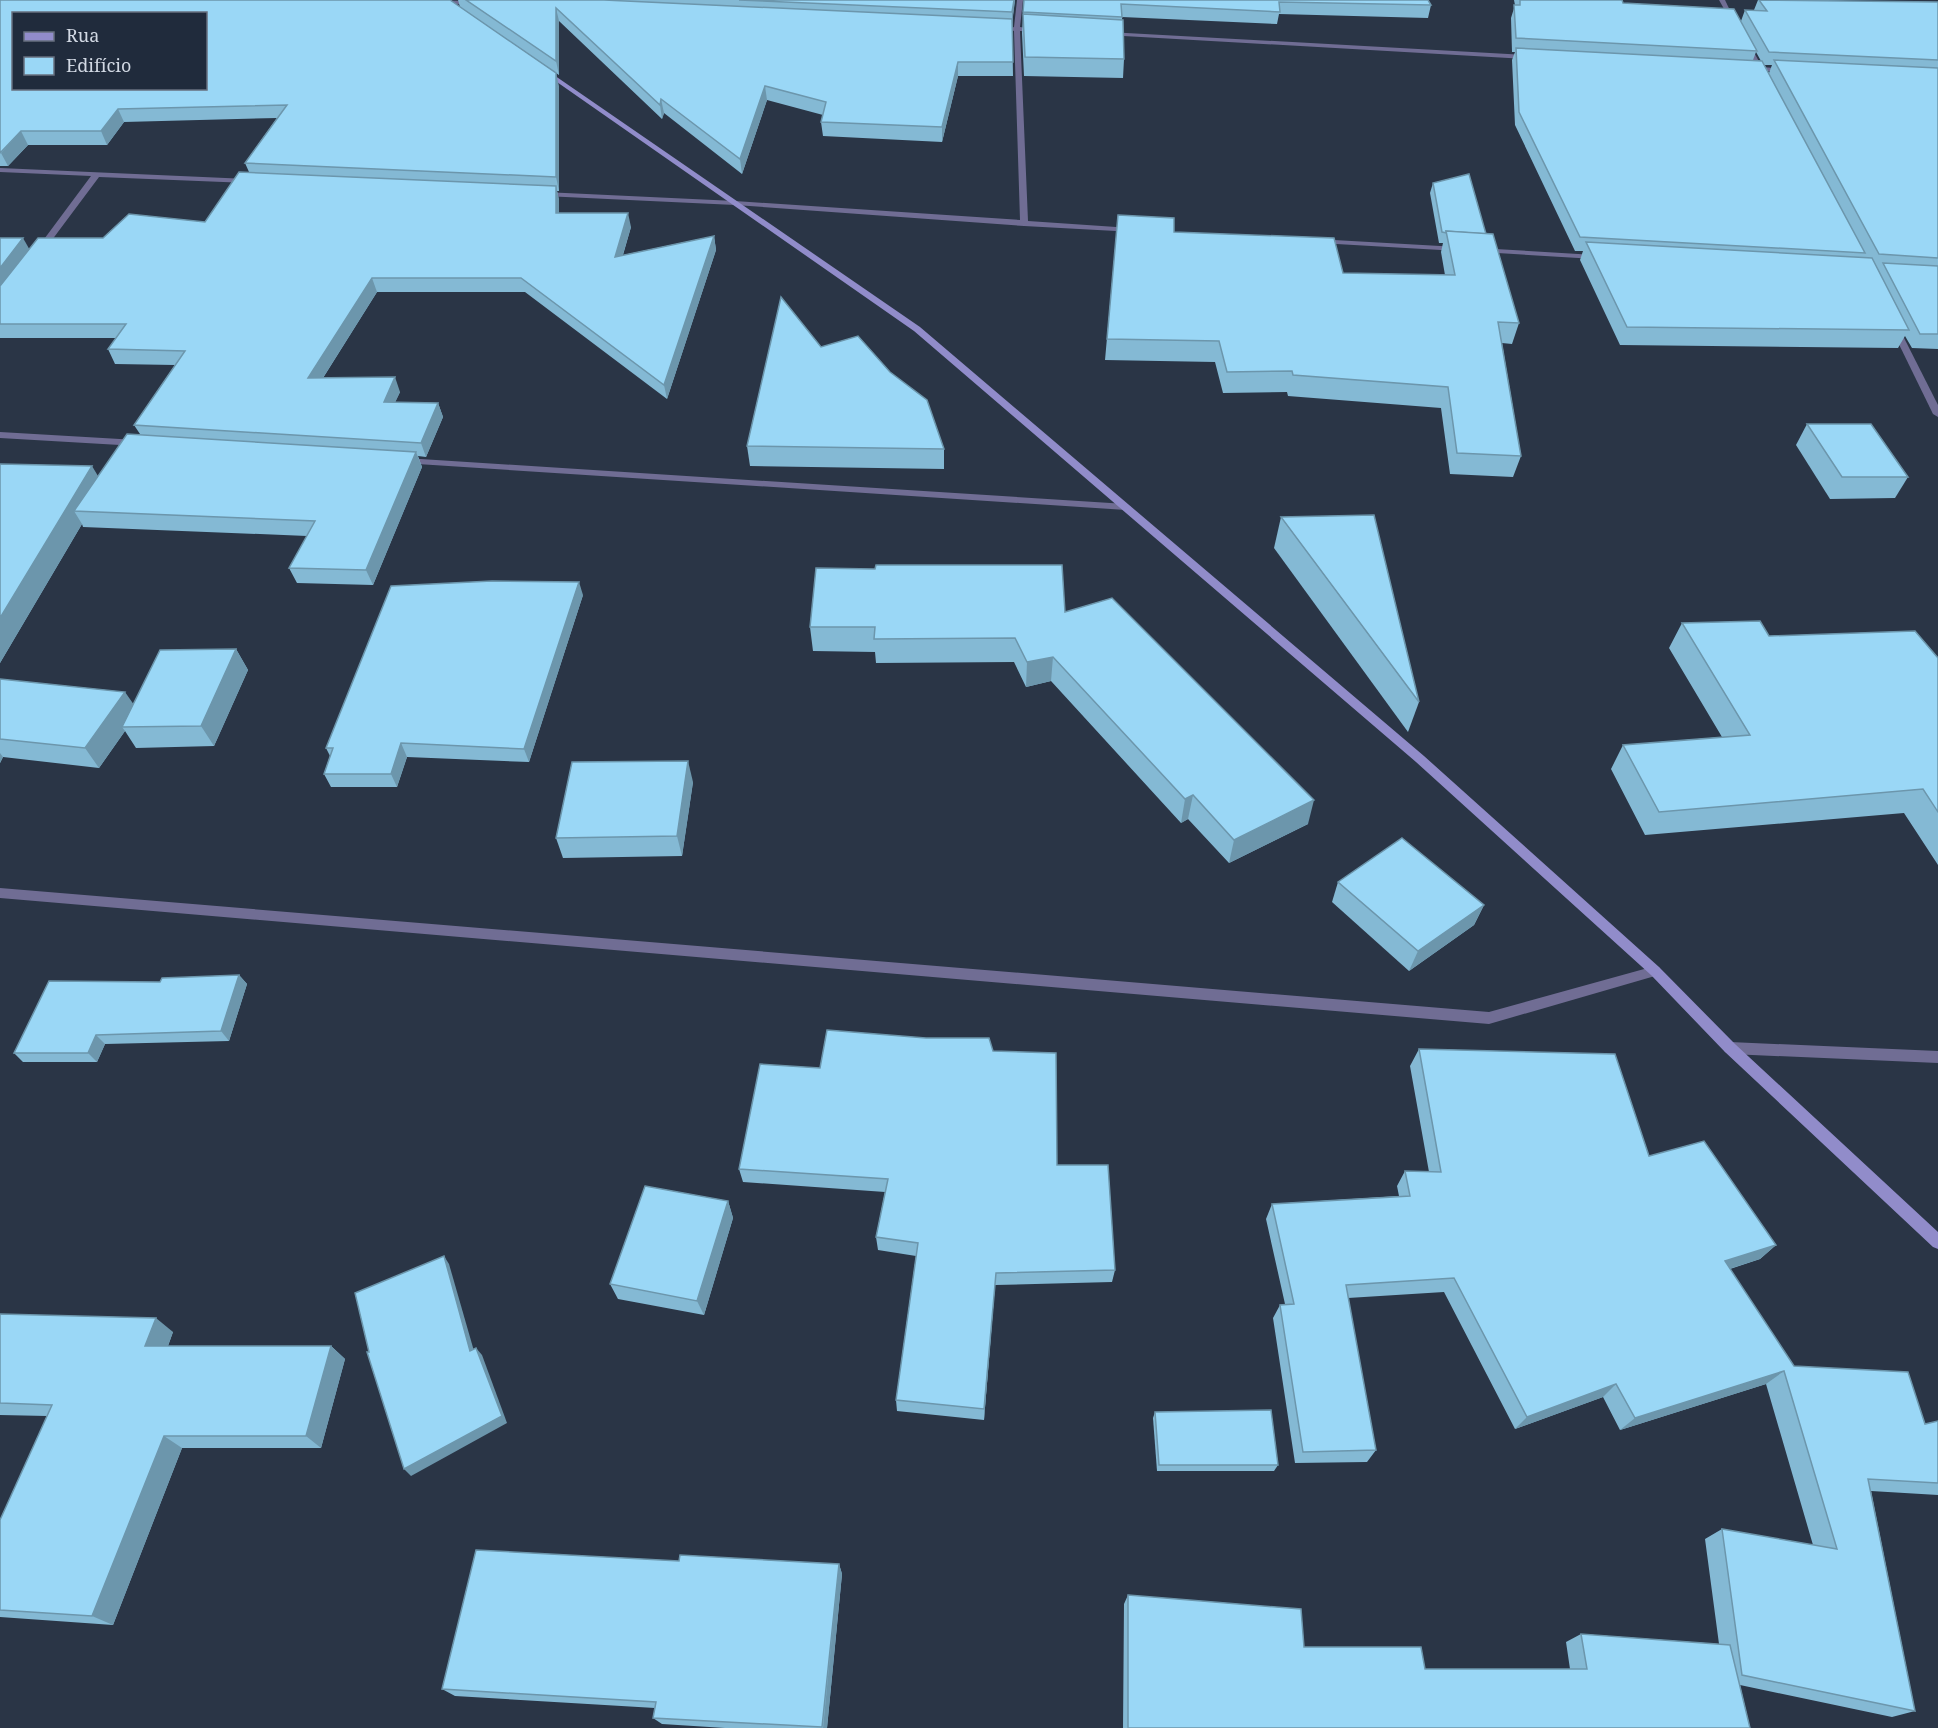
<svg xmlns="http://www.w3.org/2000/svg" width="1938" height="1728" font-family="'Noto Serif',serif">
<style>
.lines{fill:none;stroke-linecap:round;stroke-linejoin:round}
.minor{fill:#706d94;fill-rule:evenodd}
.secondary{fill:#918cca;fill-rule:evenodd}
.wall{fill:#84b9d4;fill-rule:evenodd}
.shaded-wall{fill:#6c96ac}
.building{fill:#9ad7f6;stroke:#6c96ac;stroke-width:1.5;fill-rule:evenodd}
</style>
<rect width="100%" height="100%" fill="#2a3546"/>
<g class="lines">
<g class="minor">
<polygon points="404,0 475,1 478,3 475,5 407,2"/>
<polygon points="1017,0 1023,0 1020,27 1040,30 1037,32 1020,31 1028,221 1131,228 1135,230 1134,232 1024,226 735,205 544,196 540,194 544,192 735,201 1020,220 1014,31 1008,29 1014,27"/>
<polygon points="1719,0 1725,0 1736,23 1732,23"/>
<polygon points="1108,32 1528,55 1531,57 1528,59 1106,35 1106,33"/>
<polygon points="1747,43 1750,45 1762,67 1787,69 1790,71 1787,73 1758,70 1744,45"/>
<polygon points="0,168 248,179 252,181 248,183 99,177 43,252 40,252 36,250 91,176 0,172"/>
<polygon points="1316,239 1458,247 1462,249 1458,251 1319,243 1316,243"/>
<polygon points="1478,248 1595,255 1599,257 1595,259 1481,252 1477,250"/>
<polygon points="1895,325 1899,328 1938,405 1938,417 1933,414 1891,328"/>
<polygon points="0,432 137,440 142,443 137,446 0,438"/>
<polygon points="405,458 1126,504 1131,507 1126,510 402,463 402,459"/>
<polygon points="0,888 1489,1012 1655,966 1659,967 1661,971 1659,975 1655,976 1489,1024 0,898"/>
<polygon points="1730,1042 1938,1051 1938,1063 1730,1054 1725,1052 1723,1048 1725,1044"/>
</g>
<polygon class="secondary" points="544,71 548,71 920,327 1424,756 1659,967 1735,1044 1938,1232 1938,1249 1933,1247 1725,1052 1651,975 1416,762 914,331 544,73"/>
</g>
<g class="wall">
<polygon points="0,0 559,86 559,191 557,191 559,200 559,213 631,227 623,255 714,236 716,250 667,399 525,292 377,292 323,378 400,392 395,402 438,403 443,417 426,457 418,456 422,467 373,585 297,583 289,568 307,536 83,527 82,524 0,663 0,464 98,476 140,434 134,425 175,365 115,364 108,349 116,338 0,338 0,238 29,249 103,238 205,222 249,172 245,163 277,118 124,122 107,145 28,145 8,166 0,166"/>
<polygon points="455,0 1015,0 1012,22 1013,76 958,76 942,142 823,136 821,122 823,115 767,100 742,174 664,113 662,119 559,21 559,75 460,7 458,0"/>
<polygon points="1024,0 1428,0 1431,5 1428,18 1279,14 1277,24 1122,17 1124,59 1123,78 1024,76 1022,33"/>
<path d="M1514,0H1622L1623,3L1741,21L1745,10H1754L1758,0L1938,2V349L1912,348L1905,336L1898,348L1620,345L1580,260L1583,251H1575L1515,125L1512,60L1515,52H1512L1511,18L1515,5ZM1756,52L1761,61L1753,60ZM1764,65H1772L1769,73Z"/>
<polygon points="1433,183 1486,234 1519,323 1512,344 1502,343 1521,456 1513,477 1450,474 1441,408 1288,396 1287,392 1223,393 1215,362 1105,360 1118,215 1174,232 1343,273 1445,275 1441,252 1443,243 1439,243 1430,193"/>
<polygon points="821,347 944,449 944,469 750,466 747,446"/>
<polygon points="1807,424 1908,477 1895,498 1830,499 1796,445"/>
<polygon points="1281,517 1419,702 1408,732 1274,548"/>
<polygon points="583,595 529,762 407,757 397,787 331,787 324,774 330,756 326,748"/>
<polygon points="1065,612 1308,824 1229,863 1188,819 1181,823 1051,681 1026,687 1014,662 876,663 875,652 813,651 810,627"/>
<polygon points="1682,623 1769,636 1938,658 1938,865 1904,813 1645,835 1611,769 1623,745 1722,737 1669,648"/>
<polygon points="236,649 248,670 214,746 136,748 125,731 99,768 3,757 0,763 0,679 133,704"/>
<polygon points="693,782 682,856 563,858 556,838"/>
<polygon points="1338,882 1484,905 1474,925 1409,971 1332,902"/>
<polygon points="239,975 247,984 229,1041 105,1044 97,1062 23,1062 14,1053 160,982"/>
<polygon points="1419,1049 1649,1156 1776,1245 1760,1259 1730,1269 1794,1366 1925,1424 1938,1421 1938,1495 1871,1491 1915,1711 1892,1717 1740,1685 1750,1728 1123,1728 1124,1604 1128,1595 1304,1647 1425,1669 1570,1669 1566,1642 1581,1634 1719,1644 1705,1539 1722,1529 1813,1545 1766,1384 1620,1430 1603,1397 1515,1429 1444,1292 1348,1298 1376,1450 1367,1462 1295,1463 1273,1318 1280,1305 1285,1304 1266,1219 1272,1204 1399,1196 1397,1186 1405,1171 1429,1172 1410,1066"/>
<polygon points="993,1051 1115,1270 1112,1282 995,1285 984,1420 897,1411 896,1400 916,1256 878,1250 876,1237 885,1192 743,1182 739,1169 820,1068"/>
<polygon points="728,1201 733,1218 704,1315 618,1299 610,1284"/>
<polygon points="0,1314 173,1332 168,1346 331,1346 345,1359 321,1448 182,1448 113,1625 0,1617 0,1520 47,1416 0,1415"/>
<polygon points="1155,1412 1278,1465 1274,1471 1157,1471 1153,1418"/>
<polygon points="679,1561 839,1564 842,1574 827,1728 725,1728 662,1724 653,1718 655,1708 455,1696 442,1689"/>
</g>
<g class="shaded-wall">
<polygon points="1014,0 1015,0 1012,25 1012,12"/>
<polygon points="556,8 559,21 559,75 556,61"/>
<polygon points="958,62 958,76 942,142 942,127"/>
<polygon points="556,73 559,86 559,191 556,177"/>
<polygon points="765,86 767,100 742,174 740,159"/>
<polygon points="661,99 664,113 662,119 660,105"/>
<polygon points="118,109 124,122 107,145 101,131"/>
<polygon points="21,131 28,145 8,166 1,153"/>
<polygon points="556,186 559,200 559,227 556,213"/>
<polygon points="628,213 631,227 618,271 615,257"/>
<polygon points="714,236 716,250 667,399 664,385"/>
<polygon points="23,238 31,252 0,292 0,268"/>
<polygon points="372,278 377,292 314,392 308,378"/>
<polygon points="395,377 400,392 389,416 384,402"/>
<polygon points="438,403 443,417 426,457 421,443"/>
<polygon points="416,452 422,467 373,585 366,570"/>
<polygon points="92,466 104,486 74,511 82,524 0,663 0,618"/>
<polygon points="579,582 583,595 529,762 524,749"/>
<polygon points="236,649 248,670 214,746 201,726"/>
<polygon points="1053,657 1051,681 1026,687 1027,662"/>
<polygon points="125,692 139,712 122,727 125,731 99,768 85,748"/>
<polygon points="401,743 407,757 397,787 391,774"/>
<polygon points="0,753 3,757 0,763"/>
<polygon points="688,761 693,782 682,856 677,836"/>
<polygon points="1193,795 1188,819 1181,823 1185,799"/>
<polygon points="1314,800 1308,824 1229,863 1234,840"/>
<polygon points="1484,905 1474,925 1409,971 1418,951"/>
<polygon points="239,975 247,984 229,1041 221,1031"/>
<polygon points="96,1035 105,1044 97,1062 88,1053"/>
<polygon points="728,1201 733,1218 704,1315 697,1301"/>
<polygon points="1776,1245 1760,1259 1710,1275 1725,1261"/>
<polygon points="444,1256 449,1264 476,1358 470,1351"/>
<polygon points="996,1273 995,1285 984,1420 984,1409"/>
<polygon points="156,1318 173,1332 163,1359 145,1346"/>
<polygon points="331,1346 345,1359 321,1448 306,1436"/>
<polygon points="476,1348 482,1355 507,1423 411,1476 404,1469"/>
<polygon points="1784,1371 1766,1384 1620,1430 1635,1418"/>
<polygon points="1616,1384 1603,1397 1515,1429 1527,1417"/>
<polygon points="164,1436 182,1448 113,1625 92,1616"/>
<polygon points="839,1564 842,1574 827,1728 823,1728"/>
</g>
<g class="building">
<path d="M0,0H450L556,73V177L245,163L287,105L118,109L101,131H21L0,153ZM14,14H206V88H14Z"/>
<polygon points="466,0 604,0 1012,19 1013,62 958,62 942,127 821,122 826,102 765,86 740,159 661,99 660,105 556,8 556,61"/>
<polygon points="739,0 1014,0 1012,12"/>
<polygon points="1024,0 1428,0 1431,5 1279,2 1280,12 1121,4 1122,17 1023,12"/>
<polygon points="1520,0 1622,0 1623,3 1734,9 1757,51 1516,38 1514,5 1520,5"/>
<polygon points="1759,0 1938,2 1938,60 1769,52 1745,10 1767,11"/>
<polygon points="1023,14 1123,20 1124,59 1025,57"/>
<polygon points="1516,48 1762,61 1865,253 1580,237 1519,112"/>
<polygon points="1774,60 1938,68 1938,258 1879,254"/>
<polygon points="239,172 556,186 556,213 628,213 615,257 714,236 664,385 521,278 372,278 308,378 395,377 384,402 438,403 421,443 134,425 185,351 108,349 126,324 0,324 0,286 38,238 103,238 129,214 205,222"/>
<polygon points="1469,174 1486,234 1446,231 1447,233 1442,232 1433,183"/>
<polygon points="1118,215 1174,218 1174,232 1334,238 1343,273 1455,275 1446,231 1493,234 1519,323 1498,322 1521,456 1457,453 1448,387 1293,375 1292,371 1227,372 1219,341 1107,339"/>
<polygon points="0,238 23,238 0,268"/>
<polygon points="1586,242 1872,258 1909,330 1627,327"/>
<polygon points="1883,263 1938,266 1938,334 1920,334"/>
<polygon points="781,297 821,347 858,336 890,372 927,400 944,449 747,446"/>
<polygon points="1807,424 1871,424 1908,477 1842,477"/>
<polygon points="127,434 416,452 366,570 289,568 315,521 74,511"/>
<polygon points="0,464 92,466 0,618"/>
<polygon points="1374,515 1419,702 1281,517"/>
<polygon points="876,565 1062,565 1065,612 1112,598 1314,800 1234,840 1193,795 1185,799 1053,657 1027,662 1015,638 874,639 875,627 810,627 816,568 875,569"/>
<polygon points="492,581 579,582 524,749 401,743 391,774 324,774 333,748 326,748 391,586"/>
<polygon points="1760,621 1769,636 1915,631 1938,658 1938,812 1923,789 1659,812 1623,745 1750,735 1682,623"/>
<polygon points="236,649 201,726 122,727 160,650"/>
<polygon points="0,679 125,692 85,748 0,739"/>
<polygon points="688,761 677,836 556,838 572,762"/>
<polygon points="1402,838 1484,905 1418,951 1338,882"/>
<polygon points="239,975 221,1031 96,1035 88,1053 14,1053 49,981 160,982 162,978"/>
<polygon points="827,1030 926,1038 989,1038 993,1051 1056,1053 1057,1165 1108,1165 1115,1270 996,1273 984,1409 896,1400 918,1243 876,1237 888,1179 739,1169 760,1064 820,1068"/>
<polygon points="1419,1049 1615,1054 1649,1156 1704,1141 1776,1245 1725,1261 1794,1366 1908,1372 1925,1424 1938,1421 1938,1483 1868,1479 1915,1711 1742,1675 1722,1529 1837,1549 1784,1371 1635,1418 1616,1384 1527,1417 1454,1278 1346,1285 1376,1450 1303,1452 1280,1305 1294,1304 1272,1204 1410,1196 1405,1171 1441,1172"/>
<polygon points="645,1186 728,1201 697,1301 610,1284"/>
<polygon points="444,1256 470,1351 476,1348 502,1416 404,1469 367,1352 369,1352 355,1293"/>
<polygon points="0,1314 156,1318 145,1346 331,1346 306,1436 164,1436 92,1616 0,1610 0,1520 52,1405 0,1403"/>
<polygon points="1271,1410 1278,1465 1159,1465 1155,1412"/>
<polygon points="476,1550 679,1561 680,1555 839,1564 822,1727 653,1718 656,1702 442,1689"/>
<polygon points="1128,1595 1301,1609 1304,1647 1421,1647 1425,1669 1587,1669 1581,1634 1730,1645 1750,1728 1128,1728"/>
</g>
<rect x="12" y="12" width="195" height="78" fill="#202b3c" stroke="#67707f" stroke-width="1.5"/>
<rect x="24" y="32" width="30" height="9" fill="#918cca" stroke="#67707f" stroke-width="1.5"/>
<text x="66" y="42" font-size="18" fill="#d1d8e3">Rua</text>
<rect x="24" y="57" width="30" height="18" fill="#9ad7f6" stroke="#67707f" stroke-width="1.5"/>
<text x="66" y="72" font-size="18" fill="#d1d8e3">Edifício</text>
</svg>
